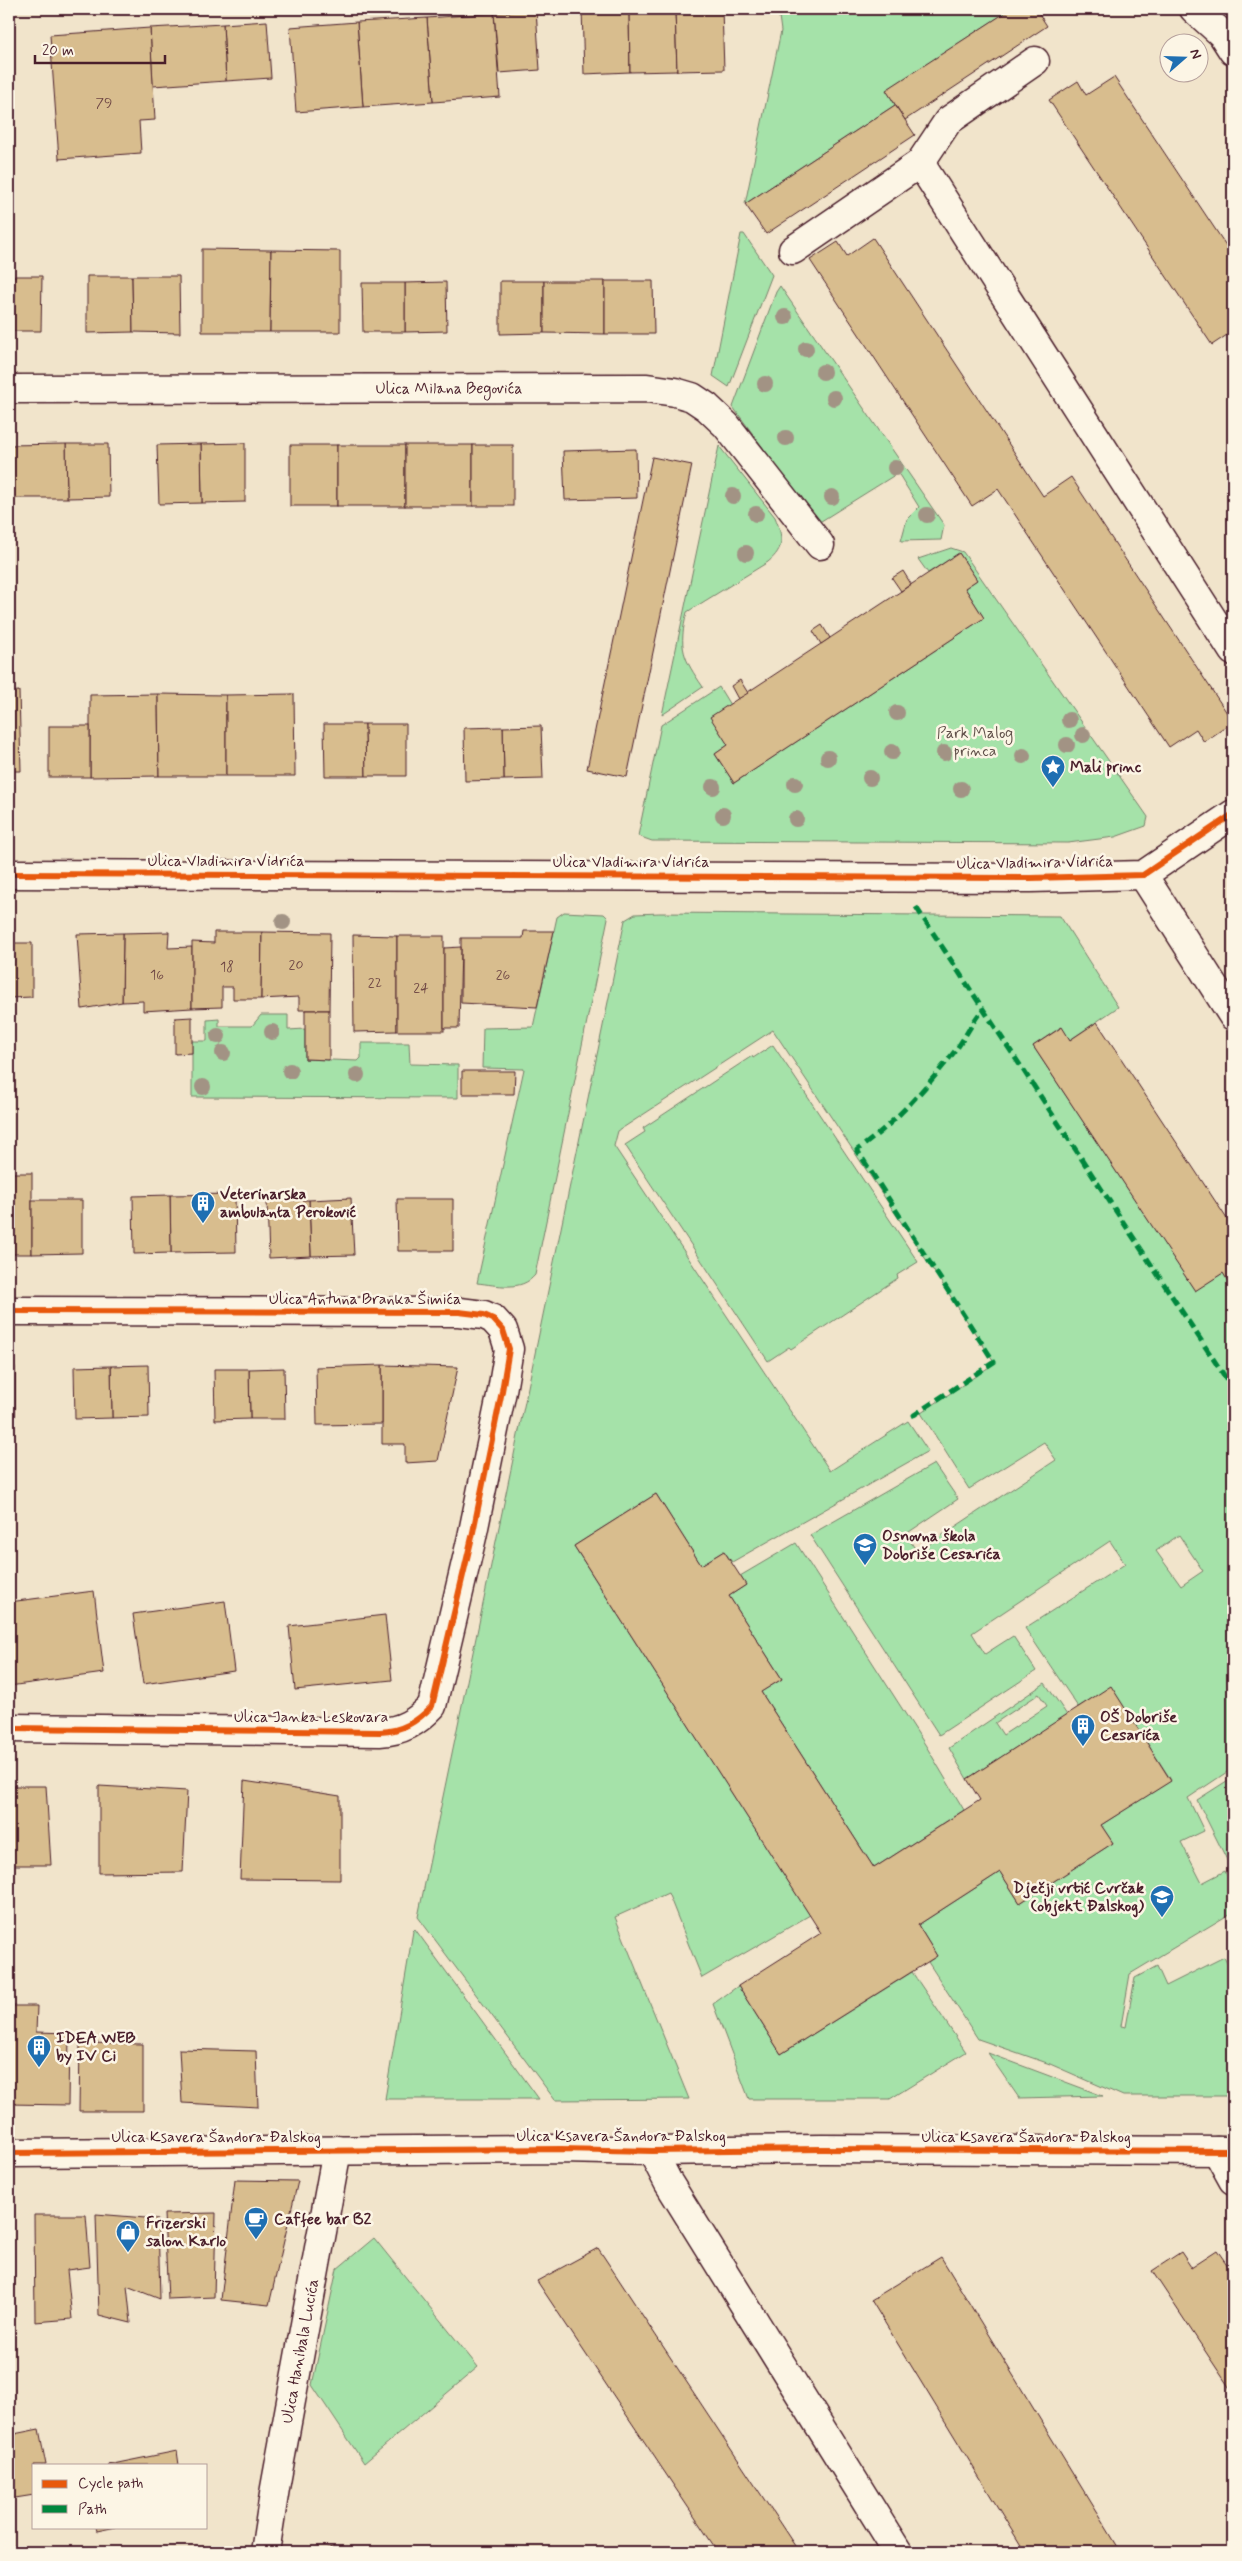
<svg xmlns="http://www.w3.org/2000/svg" width="1242" height="2561" font-family="Mynerve,sans-serif">
<style>
.green{fill:#a5e2a9;stroke:#78806a;fill-rule:evenodd}
.building{fill:#d8bd8e;stroke:#4a1f2b}
.lines{fill:none;stroke-linecap:round;stroke-linejoin:round}
.minor-casing{stroke:#4a1f2b;stroke-width:31}
.minor{stroke:#fcf5e5;stroke-width:28}
.quiet{stroke:#00873e;stroke-width:5;stroke-dasharray:10 5;stroke-linecap:butt}
.cycleway-casing{stroke:#fcf5e5;stroke-width:9}
.cycleway{stroke:#e8590c;stroke-width:6}
.tree{fill:#a29384}
.labels{text-anchor:middle;dominant-baseline:central;stroke-width:5;stroke-linejoin:round;paint-order:stroke}
.number-label{font-size:14px;fill:#6e4644}
.street-label{font-size:16px;fill:#4a1f2b;stroke:#fcf5e5}
.park-label{font-size:16px;fill:#61504a;stroke:#fcf5e5}
.poi-label{font-size:16px;font-weight:bold;fill:#4a1f2b;stroke:#fcf5e5;text-anchor:start}
</style>
<rect width="100%" height="100%" fill="#f1e4cb"/>
<filter id="ink" filterUnits="userSpaceOnUse"><feTurbulence type="fractalNoise" baseFrequency=".02" numOctaves="2"/><feDisplacementMap in="SourceGraphic" scale="10" xChannelSelector="R" yChannelSelector="G"/><feConvolveMatrix kernelMatrix="1 2 1 2 8 2 1 2 1" color-interpolation-filters="sRGB"/></filter>
<g filter="url(#ink)">
<g class="green">
<polygon points="778,9 1011,9 887,90 895,105 745,204 781,31"/>
<polygon points="741,234 744,234 772,275 729,387 713,376"/>
<polygon points="780,286 944,525 941,540 901,541 907,519 919,507 898,473 818,523 733,407 776,292"/>
<path d="M719,446L775,517C783,537 785,548 768,562L687,612C678,648 683,658 703,687L662,715Z"/>
<polygon points="951,548 963,552 1148,817 1146,826 1115,837 1068,843 652,841 638,836 661,725 719,687 730,705 728,745 715,754 734,783 984,618 965,588 977,580 959,553 928,573 918,559"/>
<path d="M564,912L604,914L608,918L535,1275C521,1292 497,1285 477,1283L524,1069L482,1068L483,1028L533,1027L557,917Z"/>
<path d="M660,913L1060,916L1118,1007L1070,1040L1061,1027L1033,1046L1195,1290L1223,1273L1233,1289V1768L1188,1798L1204,1831L1181,1842L1202,1883L1225,1871L1233,1888V1912L1130,1974L1121,2026L1126,2027L1135,1978L1157,1966L1166,1986L1224,1957L1233,1976V2096H1123L1050,2064L978,2039L928,1962L937,1956L918,1925L1000,1872L1020,1903L1113,1843L1101,1825L1171,1780L1111,1687L1078,1707L1025,1628L1125,1564L1110,1541L972,1633L985,1654L1013,1636L1036,1671L939,1735L810,1535L934,1464L958,1499L906,1534L917,1552L1056,1460L1044,1442L969,1489L921,1413L995,1363L773,1030L618,1131L614,1146L830,1471L908,1421L928,1451L732,1562L724,1551L701,1565L656,1494L574,1546L810,1915L702,1978L668,1893L615,1917L689,2099L555,2100L418,1917L625,920L635,914ZM1179,1535L1203,1571L1181,1586L1156,1551Z"/>
<polygon points="261,1015 288,1015 288,1030 305,1029 305,1059 358,1061 361,1058 361,1043 409,1043 410,1064 458,1065 458,1098 192,1097 192,1041 207,1041 207,1020 219,1019 219,1026 252,1026"/>
<polygon points="773,1045 918,1262 897,1275 898,1278 791,1349 789,1347 768,1361 625,1145 645,1132 643,1128 752,1056 753,1058"/>
<polygon points="796,1543 926,1746 964,1810 874,1868 761,1692 782,1679 729,1596 746,1585 740,1576"/>
<path d="M1045,1683L1067,1715L967,1779L949,1748ZM1039,1694L1047,1706L1003,1735L995,1723Z"/>
<polygon points="1233,1777 1233,1872 1197,1800"/>
<polygon points="415,1929 539,2099 385,2099 413,1931"/>
<polygon points="912,1972 966,2052 890,2099 749,2099 713,2004 738,1986 781,2054"/>
<polygon points="988,2053 1103,2096 1019,2098"/>
<polygon points="374,2238 478,2367 364,2463 312,2385 337,2269"/>
</g>
<g class="building">
<polygon points="582,9 629,9 630,72 584,74"/>
<polygon points="629,9 675,9 677,71 630,72"/>
<polygon points="675,9 722,9 724,70 677,71"/>
<polygon points="1011,9 1036,9 1047,26 905,120 886,90"/>
<polygon points="536,10 540,70 499,73 494,13"/>
<polygon points="494,13 500,97 433,102 427,18"/>
<polygon points="427,18 433,102 363,107 357,22"/>
<polygon points="267,21 271,78 226,81 223,24"/>
<polygon points="357,22 363,107 296,112 290,27"/>
<polygon points="223,24 226,81 153,86 150,28"/>
<polygon points="150,28 155,120 139,121 141,153 59,159 50,35"/>
<polygon points="1114,77 1233,256 1233,331 1212,345 1049,100 1078,81 1086,95"/>
<polygon points="895,105 915,135 766,234 745,204"/>
<polygon points="873,238 1043,496 1071,477 1233,722 1204,742 1196,729 1169,747 998,489 972,506 810,260 838,242 847,256"/>
<polygon points="202,249 271,250 270,332 202,332"/>
<polygon points="271,250 340,251 340,332 270,332"/>
<polygon points="9,276 42,276 41,331 9,331"/>
<polygon points="87,276 132,276 133,332 87,333"/>
<polygon points="132,276 179,276 180,333 133,332"/>
<polygon points="500,281 544,281 544,333 500,334"/>
<polygon points="544,281 605,281 605,334 544,333"/>
<polygon points="605,281 653,281 654,334 605,334"/>
<polygon points="446,282 447,331 405,332 405,283"/>
<polygon points="362,283 405,283 405,332 363,332"/>
<polygon points="245,443 245,502 202,503 201,444"/>
<polygon points="66,444 108,444 109,497 67,498"/>
<polygon points="66,444 67,498 9,498 9,445"/>
<polygon points="201,444 202,503 159,504 157,445"/>
<rect x="290" y="445" width="47" height="61"/>
<rect x="337" y="445" width="68" height="61"/>
<rect x="405" y="445" width="68" height="61"/>
<rect x="473" y="445" width="40" height="61"/>
<polygon points="636,449 637,498 565,500 563,451"/>
<polygon points="652,457 692,465 627,777 587,769"/>
<polygon points="959,553 977,580 965,588 984,618 734,783 715,754 728,745 710,717"/>
<polygon points="903,571 911,584 901,591 892,578"/>
<polygon points="822,625 830,638 821,644 813,631"/>
<polygon points="740,680 748,693 738,699 731,686"/>
<polygon points="19,691 21,771 9,771 9,692"/>
<polygon points="158,694 159,776 90,777 90,695"/>
<polygon points="158,694 226,695 226,776 159,776"/>
<polygon points="294,694 295,776 226,776 226,695"/>
<polygon points="324,724 365,724 366,776 325,776"/>
<polygon points="365,724 406,724 406,776 366,776"/>
<rect x="49" y="726" width="41" height="51"/>
<polygon points="541,726 543,779 504,780 503,727"/>
<polygon points="503,727 504,780 465,781 464,728"/>
<polygon points="524,931 554,931 537,1007 461,1003 461,938 523,938"/>
<polygon points="169,932 168,948 192,947 192,1008 143,1011 143,1001 122,1002 123,933"/>
<polygon points="214,932 262,932 261,999 233,999 233,987 222,987 222,1007 192,1008 192,942 214,943"/>
<polygon points="262,932 330,933 329,1010 299,1010 299,997 261,999"/>
<polygon points="123,933 122,1002 82,1009 77,934"/>
<polygon points="353,935 397,936 397,1031 354,1032"/>
<rect x="397" y="936" width="47" height="95"/>
<polygon points="9,943 32,943 32,997 9,998"/>
<polygon points="461,947 459,1028 444,1028 444,948"/>
<polygon points="305,1010 329,1010 329,1060 305,1059"/>
<polygon points="192,1017 192,1053 175,1054 175,1018"/>
<polygon points="1097,1022 1233,1228 1233,1289 1223,1273 1195,1291 1033,1046 1062,1027 1070,1040"/>
<polygon points="462,1071 515,1071 514,1094 462,1094"/>
<rect x="9" y="1173" width="23" height="81"/>
<polygon points="235,1194 236,1252 171,1253 170,1195"/>
<polygon points="170,1195 171,1253 134,1254 133,1196"/>
<polygon points="351,1198 354,1255 311,1256 309,1200"/>
<polygon points="397,1199 453,1199 453,1251 398,1251"/>
<polygon points="32,1200 82,1200 82,1253 32,1254"/>
<polygon points="309,1200 311,1256 269,1258 267,1201"/>
<polygon points="148,1365 149,1417 112,1418 111,1366"/>
<polygon points="382,1365 458,1367 438,1461 405,1463 405,1444 382,1444"/>
<polygon points="382,1365 382,1424 317,1425 316,1367"/>
<polygon points="111,1366 112,1418 75,1419 74,1367"/>
<rect x="9" y="1367" width="6" height="53"/>
<polygon points="284,1368 285,1419 250,1419 249,1369"/>
<polygon points="214,1369 249,1369 250,1419 215,1420"/>
<polygon points="656,1494 701,1565 724,1551 746,1585 729,1596 782,1679 761,1692 874,1868 980,1800 967,1779 1111,1686 1171,1781 1101,1825 1113,1843 1020,1903 1000,1872 918,1925 937,1956 781,2054 738,1986 821,1933 574,1546"/>
<polygon points="94,1591 104,1673 9,1686 9,1602"/>
<polygon points="225,1601 234,1671 143,1684 133,1614"/>
<polygon points="385,1615 392,1680 295,1690 289,1626"/>
<polygon points="244,1781 340,1796 340,1880 240,1879"/>
<polygon points="9,1786 46,1786 51,1865 9,1865"/>
<polygon points="99,1786 187,1791 183,1872 99,1873"/>
<polygon points="9,2006 37,2006 36,2032 69,2033 68,2105 9,2104"/>
<polygon points="80,2043 143,2044 143,2111 79,2111"/>
<polygon points="179,2049 256,2051 258,2107 182,2103"/>
<polygon points="235,2180 298,2181 269,2305 221,2300"/>
<polygon points="216,2213 214,2297 168,2299 164,2214"/>
<polygon points="96,2214 158,2219 160,2299 127,2286 131,2323 99,2315"/>
<polygon points="34,2215 86,2215 90,2267 67,2270 72,2319 35,2322"/>
<polygon points="598,2248 799,2552 718,2552 537,2281"/>
<polygon points="1217,2250 1233,2273 1233,2393 1152,2271 1181,2252 1191,2267"/>
<polygon points="941,2257 1121,2552 1025,2552 871,2300"/>
<polygon points="39,2429 46,2465 34,2465 34,2495 9,2499 9,2435"/>
<polygon points="177,2451 179,2465 108,2465"/>
<polygon points="96,2527 116,2527 97,2531"/>
<polygon points="331,2547 334,2552 323,2552"/>
</g>
<g class="lines">
<defs>
<g id="minor">
<polyline points="1194,9 1222,34 1233,51"/>
<polyline points="920,163 948,121 1035,61"/>
<polyline points="793,250 920,163 1233,651"/>
<path id="s1" d="M9,389L647,388L675,392L692,397L707,407L726,425L820,545"/>
<polyline points="9,874 1031,878 1143,875 1233,814"/>
<polyline points="1143,875 1233,1016"/>
<path d="M9,1311L459,1312L484,1315L493,1319L503,1330L509,1349L502,1391L472,1537L432,1706C417,1722 402,1731 380,1732L9,1728"/>
<polyline points="652,2151 668,2182 898,2552"/>
<polyline points="1217,2151 1233,2180"/>
<polyline points="9,2153 561,2149 652,2151 822,2149 1233,2151"/>
<path id="s2" d="M265,2552L275,2488L337,2150"/>
</g>
</defs>
<use href="#minor" class="minor-casing"/>
<use href="#minor" class="minor"/>
<g class="quiet">
<polyline points="916,907 1233,1389"/>
<path d="M915,1417L914,1415L994,1362L857,1150C894,1124 927,1087 955,1051C965,1038 972,1022 983,1009"/>
</g>
<defs>
<g id="cycleway">
<polyline points="9,874 1031,878 1143,875 1233,814"/>
<path d="M9,1311L459,1312L484,1315L493,1319L503,1330L509,1349L502,1391L472,1537L432,1706C417,1722 402,1731 380,1732L9,1728"/>
<polyline points="9,2153 561,2149 652,2151 822,2149 1233,2151"/>
</g>
</defs>
<use href="#cycleway" class="cycleway-casing"/>
<use href="#cycleway" class="cycleway"/>
</g>
<g class="tree">
<circle cx="785" cy="317" r="8"/>
<circle cx="806" cy="349" r="8"/>
<circle cx="823" cy="372" r="8"/>
<circle cx="765" cy="384" r="8"/>
<circle cx="834" cy="398" r="8"/>
<circle cx="786" cy="438" r="8"/>
<circle cx="895" cy="468" r="8"/>
<circle cx="733" cy="496" r="8"/>
<circle cx="832" cy="497" r="8"/>
<circle cx="756" cy="514" r="8"/>
<circle cx="927" cy="515" r="8"/>
<circle cx="746" cy="553" r="8"/>
<circle cx="897" cy="713" r="8"/>
<circle cx="1069" cy="720" r="8"/>
<circle cx="1083" cy="735" r="8"/>
<circle cx="1067" cy="745" r="8"/>
<circle cx="892" cy="752" r="8"/>
<circle cx="944" cy="753" r="8"/>
<circle cx="1023" cy="756" r="8"/>
<circle cx="828" cy="758" r="8"/>
<circle cx="870" cy="778" r="8"/>
<circle cx="795" cy="784" r="8"/>
<circle cx="713" cy="787" r="8"/>
<circle cx="961" cy="789" r="8"/>
<circle cx="723" cy="815" r="8"/>
<circle cx="796" cy="819" r="8"/>
<circle cx="283" cy="922" r="8"/>
<circle cx="272" cy="1032" r="8"/>
<circle cx="218" cy="1036" r="8"/>
<circle cx="223" cy="1053" r="8"/>
<circle cx="290" cy="1071" r="8"/>
<circle cx="357" cy="1075" r="8"/>
<circle cx="203" cy="1087" r="8"/>
</g>
</g>
<defs>
<symbol id="sight-pin" viewBox="-11 -11 22 30"><path d="M0 17L-7.5 6A9.5 9.5 0 1 1 7.5 6Z" fill="#1f6fb2" stroke="#fcf5e5"/><path d="M0-6L1.8-2.2L6-1.7L2.9 1.2L3.7 5.4L0 3.3L-3.7 5.4L-2.9 1.2L-6-1.7L-1.8-2.2Z" fill="#fff"/></symbol>
<symbol id="building-pin" viewBox="-11 -11 22 30"><path d="M0 17L-7.5 6A9.5 9.5 0 1 1 7.5 6Z" fill="#1f6fb2" stroke="#fcf5e5"/><path d="M-4-6H4V6H1V3H-1V6H-4ZM-2.5-4.3h1.7v1.8h-1.7ZM.8-4.3h1.7v1.8H.8ZM-2.5-1h1.7V.8h-1.7ZM.8-1h1.7V.8H.8Z" fill="#fff"/></symbol>
<symbol id="school-pin" viewBox="-11 -11 22 30"><path d="M0 17L-7.5 6A9.5 9.5 0 1 1 7.5 6Z" fill="#1f6fb2" stroke="#fcf5e5"/><path d="M0-5L7-2L0 1L-7-2ZM-4 1L0 2.5L4 1V4Q0 6-4 4Z" fill="#fff"/></symbol>
<symbol id="cafe-pin" viewBox="-11 -11 22 30"><path d="M0 17L-7.5 6A9.5 9.5 0 1 1 7.5 6Z" fill="#1f6fb2" stroke="#fcf5e5"/><path d="M-5.5-4.5H6V0H3Q3 3.5 0 3.5H-2.5Q-5.5 3.5-5.5 0ZM3-3.2v2h1.7v-2ZM-6 4.5H4V6H-6Z" fill="#fff"/></symbol>
<symbol id="shop-pin" viewBox="-11 -11 22 30"><path d="M0 17L-7.5 6A9.5 9.5 0 1 1 7.5 6Z" fill="#1f6fb2" stroke="#fcf5e5"/><path d="M-5-2.5h2.3a2.7 3.5 0 0 1 5.4 0H5L5.5 6h-11ZM-1.5-2.5h3a1.5 2.3 0 0 0-3 0Z" fill="#fff"/></symbol>
</defs>
<g fill-rule="evenodd">
<use href="#sight-pin" x="1039" y="753" width="28" height="38"/>
<use href="#building-pin" x="189" y="1189" width="28" height="38"/>
<use href="#school-pin" x="851" y="1531" width="28" height="38"/>
<use href="#building-pin" x="1069" y="1712" width="28" height="38"/>
<use href="#school-pin" x="1148" y="1883" width="28" height="38"/>
<use href="#building-pin" x="25" y="2033" width="28" height="38"/>
<use href="#cafe-pin" x="242" y="2205" width="28" height="38"/>
<use href="#shop-pin" x="114" y="2218" width="28" height="38"/>
</g>
<g class="labels">
<g class="number-label">
<text x="104" y="103">79</text>
<text x="296" y="965">20</text>
<text x="227" y="967">18</text>
<text x="157" y="975">16</text>
<text x="503" y="975">26</text>
<text x="375" y="983">22</text>
<text x="421" y="988">24</text>
</g>
<g class="street-label">
<text stroke="none"><textPath href="#s1" startOffset="440">Ulica Milana Begovića</textPath></text>
<text x="226" y="861">Ulica Vladimira Vidrića</text>
<text x="631" y="862">Ulica Vladimira Vidrića</text>
<text transform="translate(1035 863) rotate(-1)">Ulica Vladimira Vidrića</text>
<text x="365" y="1299">Ulica Antuna Branka Šimića</text>
<text x="311" y="1717">Ulica Janka Leskovara</text>
<text x="621" y="2136">Ulica Ksavera Šandora Đalskog</text>
<text x="216" y="2137">Ulica Ksavera Šandora Đalskog</text>
<text x="1026" y="2137">Ulica Ksavera Šandora Đalskog</text>
<text stroke="none"><textPath href="#s2" startOffset="204">Ulica Hanibala Lucića</textPath></text>
</g>
<g class="park-label">
<text x="975" y="733">Park Malog<tspan x="975" dy="18">princa</tspan></text>
</g>
<g class="poi-label">
<text x="1070" y="767">Mali princ</text>
<text x="220" y="1194">Veterinarska<tspan x="220" dy="18">ambulanta Peroković</tspan></text>
<text x="882" y="1536">Osnovna škola<tspan x="882" dy="18">Dobriše Cesarića</tspan></text>
<text x="1100" y="1717">OŠ Dobriše<tspan x="1100" dy="18">Cesarića</tspan></text>
<text x="1144" y="1888" text-anchor="end">Dječji vrtić Cvrčak<tspan x="1144" dy="18">(objekt Đalskog)</tspan></text>
<text x="56" y="2038">IDEA WEB<tspan x="56" dy="18">by IV Ci</tspan></text>
<text x="274" y="2219">Caffee bar B2</text>
<text x="146" y="2223">Frizerski<tspan x="146" dy="18">salon Karlo</tspan></text>
</g>
</g>
<rect width="1242" height="2561" fill="none" stroke="#fcf5e5" stroke-width="30"/>
<rect x="15" y="15" width="1212" height="2531" fill="none" stroke="#4a1f2b" stroke-width="2" filter="url(#ink)"/>
<rect x="32" y="2464" width="175" height="65" fill="#fcf5e5" stroke="#b59f9b"/>
<rect x="42" y="2480" width="25" height="8" fill="#e8590c" stroke="#b59f9b"/>
<text x="78" y="2488" font-size="15" fill="#4a1f2b">Cycle path</text>
<rect x="42" y="2505" width="25" height="8" fill="#00873e" stroke="#b59f9b"/>
<text x="78" y="2514" font-size="15" fill="#4a1f2b">Path</text>
<g transform="translate(1184 58) rotate(70)"><circle r="24" fill="#fcf5e5" stroke="#b59f9b"/>
<path d="M0-4L9 19L0 12L-9 19Z" fill="#1f6fb2"/>
<text y="-8" font-size="14" font-weight="bold" text-anchor="middle" fill="#4a1f2b">N</text>
</g>
<path d="M35 55v8h130v-8" fill="none" stroke="#4a1f2b" stroke-width="2.5"/>
<text x="42" y="55" font-size="15" fill="#4a1f2b" stroke="#fcf5e5" stroke-width="4" paint-order="stroke">20 m</text>
</svg>
